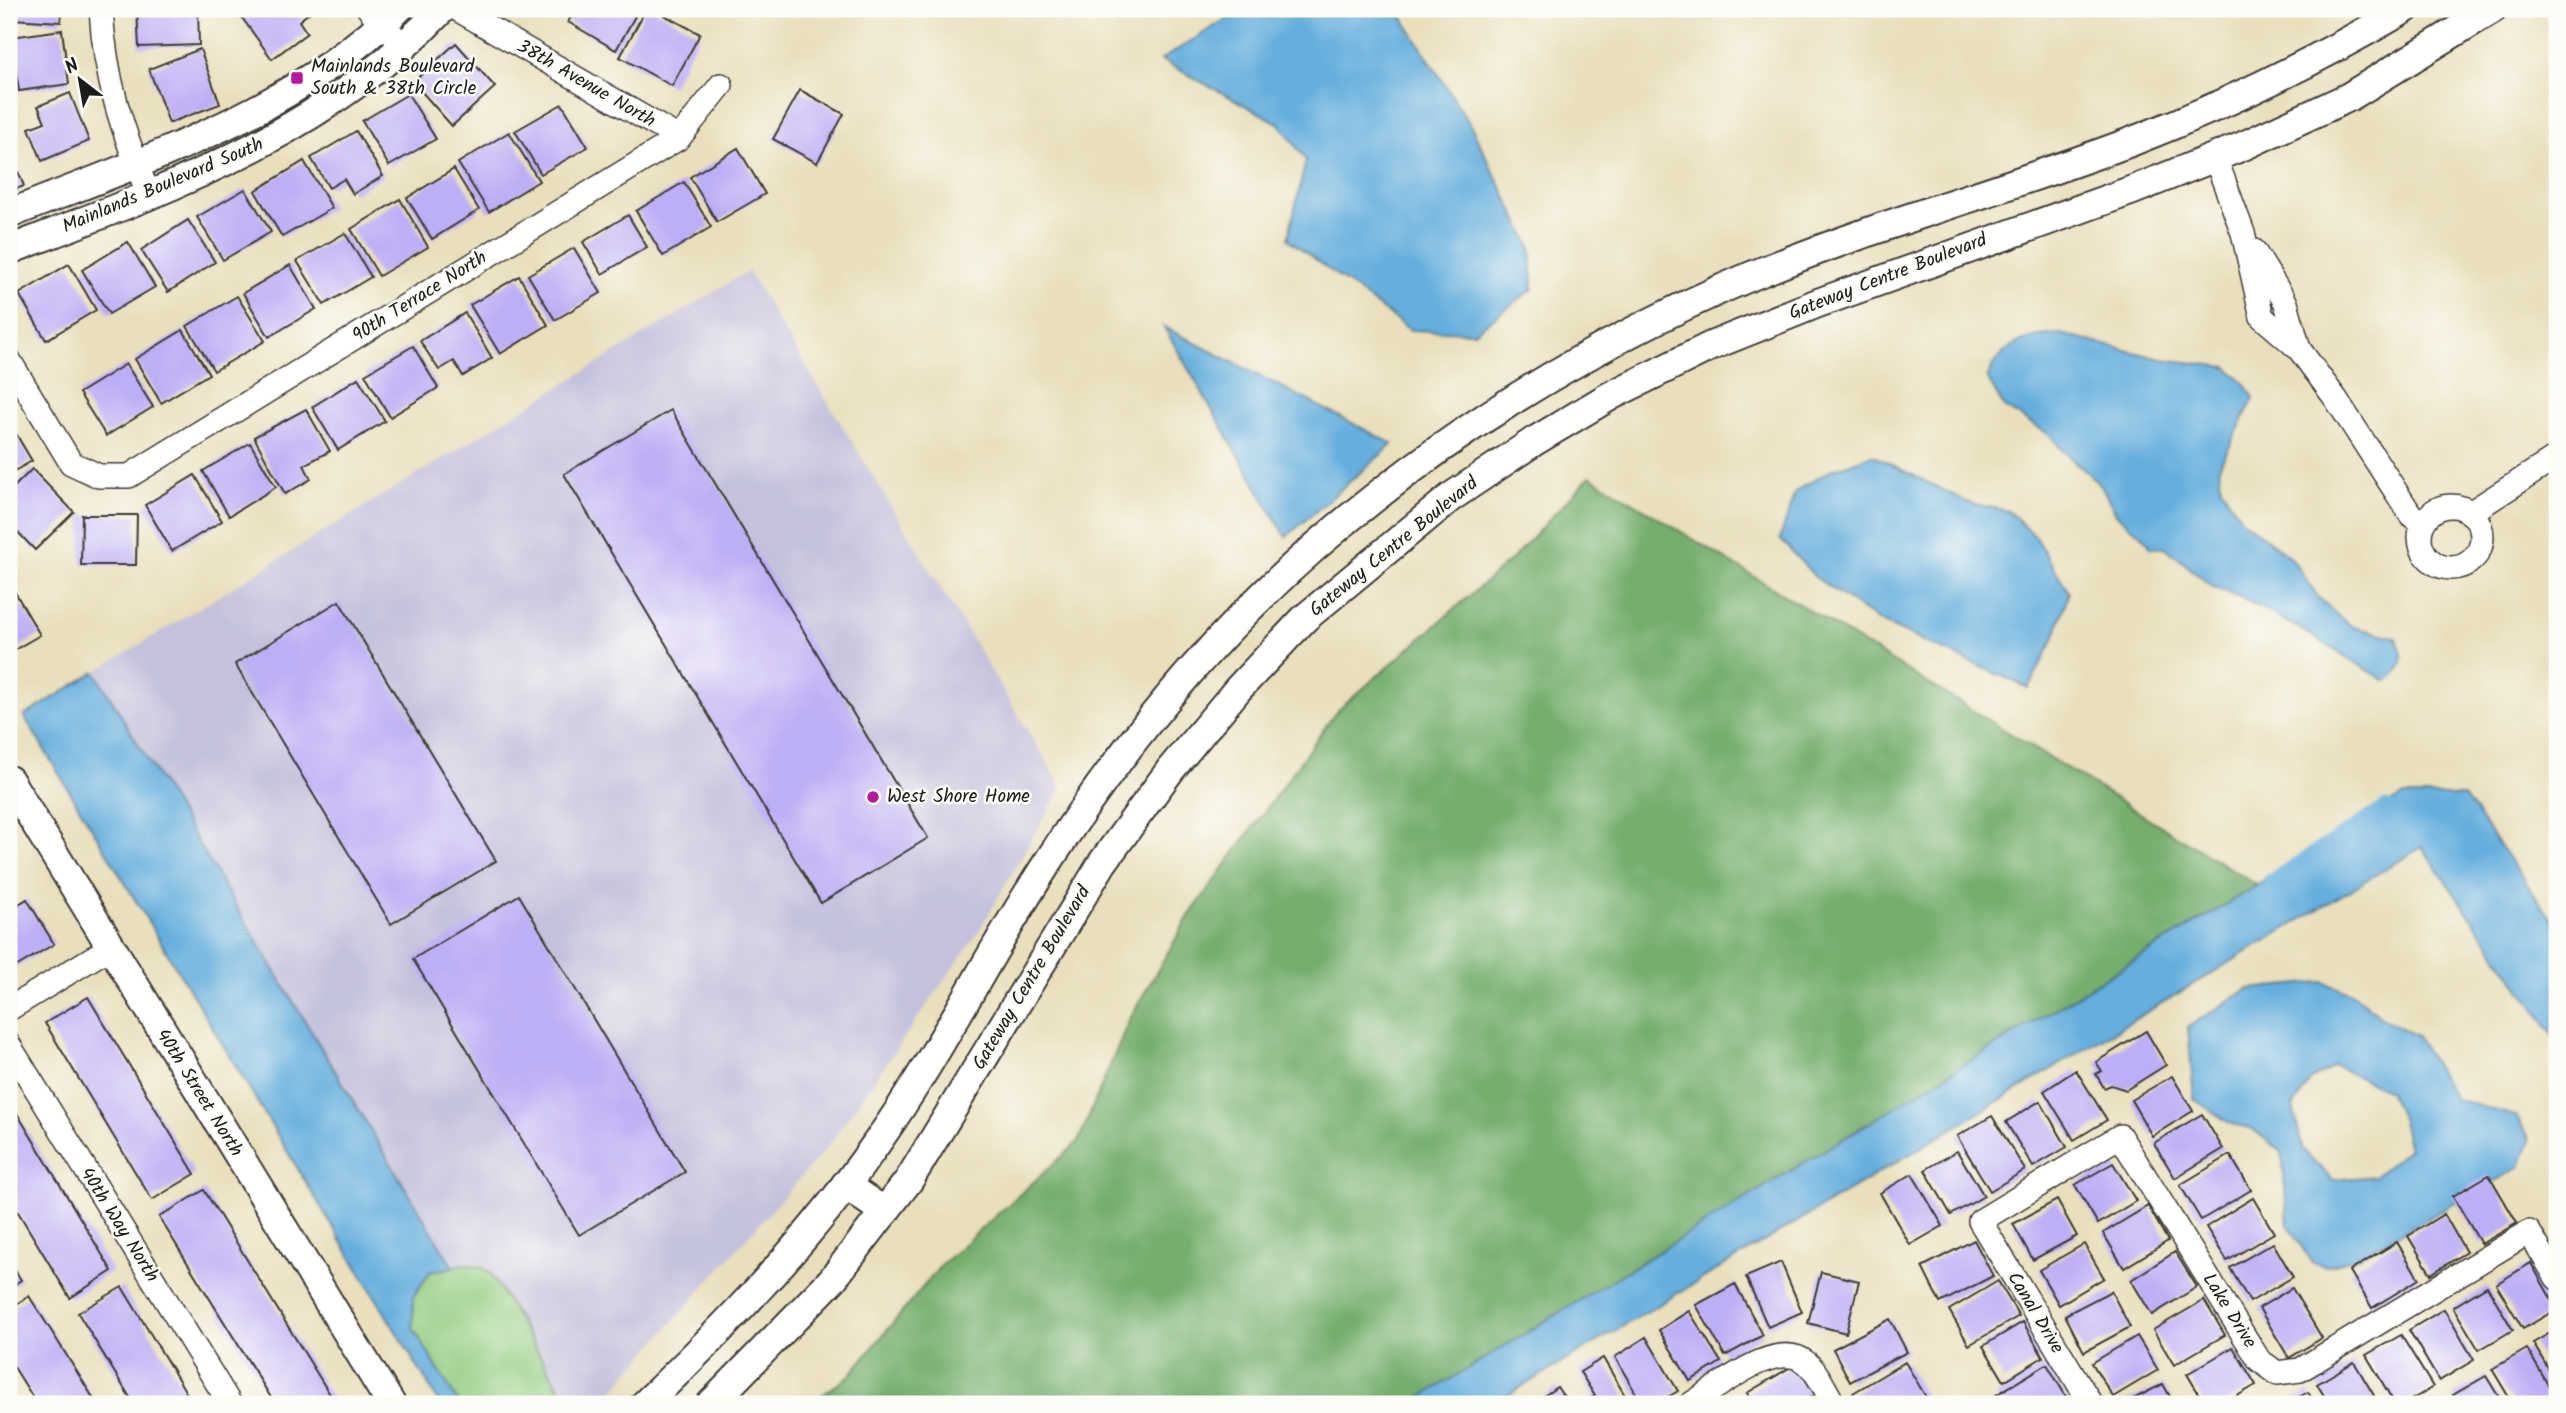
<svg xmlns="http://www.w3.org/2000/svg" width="2566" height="1413" font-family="Kalam,sans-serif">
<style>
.industrial{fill:#c3c1db}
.green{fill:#90ca7e;stroke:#56734d;stroke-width:2}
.forest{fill:#74ae6d;stroke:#486544;stroke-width:2}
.water{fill:#65aedd;stroke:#40657c;stroke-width:2;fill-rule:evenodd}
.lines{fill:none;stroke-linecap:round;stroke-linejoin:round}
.stream{stroke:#65aedd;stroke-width:7}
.building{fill:#bdaff5}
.minor-casing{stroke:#3b3934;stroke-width:26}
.tertiary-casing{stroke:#3b3934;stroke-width:32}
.minor{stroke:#fff;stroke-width:23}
.tertiary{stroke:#fff;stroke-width:28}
.poi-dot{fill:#b5179e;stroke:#fdfcf7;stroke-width:2.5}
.labels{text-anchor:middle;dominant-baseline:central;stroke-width:5;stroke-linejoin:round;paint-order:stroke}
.poi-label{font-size:19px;fill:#1c1c1c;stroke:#fdfcf7;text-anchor:start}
.street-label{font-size:19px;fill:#1c1c1c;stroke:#fdfcf7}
</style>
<rect width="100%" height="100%" fill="#fdfcf7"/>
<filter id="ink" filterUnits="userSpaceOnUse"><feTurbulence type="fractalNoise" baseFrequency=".0143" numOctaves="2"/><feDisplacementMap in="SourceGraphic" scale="14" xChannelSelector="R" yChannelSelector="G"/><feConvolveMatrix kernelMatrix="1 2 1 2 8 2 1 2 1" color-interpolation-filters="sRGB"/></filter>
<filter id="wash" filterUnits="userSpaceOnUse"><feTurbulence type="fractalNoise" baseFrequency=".00686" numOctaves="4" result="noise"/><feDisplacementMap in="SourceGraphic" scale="28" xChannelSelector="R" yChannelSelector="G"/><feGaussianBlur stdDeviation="1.57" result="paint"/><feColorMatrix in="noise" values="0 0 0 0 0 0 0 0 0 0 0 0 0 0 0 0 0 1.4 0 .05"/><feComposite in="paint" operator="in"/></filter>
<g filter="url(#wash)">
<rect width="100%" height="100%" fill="#e9dfbc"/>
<polygon class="industrial" points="748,271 1062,787 977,934 829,1145 601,1404 569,1404 491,1274 464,1264 453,1267 95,672"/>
<polygon class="green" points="464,1264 483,1268 491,1274 569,1404 459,1404 413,1328 413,1297 430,1272"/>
<polygon class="forest" points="1590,476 2257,885 1410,1404 810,1404 850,1375 942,1264 1078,1142 1130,1018 1189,916 1336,712 1513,558"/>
<g class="water">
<polygon points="1242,9 1397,9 1471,126 1531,247 1533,289 1474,332 1410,330 1288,239 1306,160 1280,124 1161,60"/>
<polygon points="1164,327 1393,444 1286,537"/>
<path d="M2061,334L2162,359L2227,367L2245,383L2254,398L2219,467L2221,487L2241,519L2292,559L2318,597L2337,615L2353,627L2395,637C2406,656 2406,669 2386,681L2297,627L2240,597L2213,587L2165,547L2151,548L2145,538L2117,515L2101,485L2063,451L2050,435L2004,407L1987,378C2002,344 2025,335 2061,334Z"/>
<polygon points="1872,455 1969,503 2008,511 2033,534 2069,592 2054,639 2028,688 1881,622 1815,577 1780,539 1795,492 1831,470"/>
<polygon points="95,672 453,1267 430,1272 413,1297 413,1328 459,1404 440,1404 24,716"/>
<polygon points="2403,796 2464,796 2557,926 2557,1041 2422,847 1493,1404 1410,1404"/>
<path d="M2322,982L2350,992L2384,1019L2417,1036L2455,1099L2516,1116L2530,1139L2520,1167L2354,1259L2325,1266L2312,1263L2288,1225L2282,1152L2251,1128L2231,1124L2194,1099L2188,1027L2248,989ZM2335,1066L2389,1091L2402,1121L2409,1149L2375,1176L2333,1180L2303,1150L2293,1107L2310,1081Z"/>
</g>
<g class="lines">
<polyline class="stream" points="2267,879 2386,803 2396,807"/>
</g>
<g id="blocks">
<g class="building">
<polygon points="12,9 62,9 61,22 11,19"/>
<polygon points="137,9 198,9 199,45 139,47"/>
<polygon points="240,9 308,9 310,12 299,21 307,33 272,59 237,11"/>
<polygon points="576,9 639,9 616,50 568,22"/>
<polygon points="646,9 653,9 700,34 672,86 620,57"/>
<polygon points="62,30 69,84 19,91 11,37"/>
<polygon points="456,43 495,87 452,126 413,82"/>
<polygon points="200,49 220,104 169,123 149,69"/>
<polygon points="800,90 844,114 817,163 773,139"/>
<polygon points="70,93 89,141 42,161 29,128 45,122 38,106"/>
<polygon points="408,94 436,139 389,166 362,121"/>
<polygon points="562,104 588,147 541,174 515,131"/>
<polygon points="356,131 383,176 353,194 344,179 329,188 311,158"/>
<polygon points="509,132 539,181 489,212 458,163"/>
<polygon points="738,148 765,194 717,222 690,177"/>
<polygon points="9,150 24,186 9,192"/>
<polygon points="304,161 332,208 282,237 255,191"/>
<polygon points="454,169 479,210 432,239 407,198"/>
<polygon points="684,182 711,227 663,256 636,211"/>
<polygon points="245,189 271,232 223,260 197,217"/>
<polygon points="400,199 428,247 379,276 351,229"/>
<polygon points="628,215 647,247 602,274 583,242"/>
<polygon points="188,220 215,262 168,292 141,250"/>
<polygon points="345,233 371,277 324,305 297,261"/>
<polygon points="128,242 155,287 109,314 82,270"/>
<polygon points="574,248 601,293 555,320 528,275"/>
<polygon points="69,264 96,310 46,340 19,294"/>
<polygon points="290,265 316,309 269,337 243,293"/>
<polygon points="519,276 548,325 500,354 470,305"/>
<polygon points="237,296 265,341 214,371 187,326"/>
<polygon points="465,313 492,358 463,376 454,361 439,370 420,341"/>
<polygon points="183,330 209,374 161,403 135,359"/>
<polygon points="413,346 438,388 390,417 365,374"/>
<polygon points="126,364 153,407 106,436 79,393"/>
<polygon points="358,378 385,421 338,450 312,407"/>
<polygon points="306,409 330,451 304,465 311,479 285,494 254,437"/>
<polygon points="671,410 928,838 821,903 564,474"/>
<polygon points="9,422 32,461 9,474"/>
<polygon points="250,443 276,487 229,516 203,471"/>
<polygon points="32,469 74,512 35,550 9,523 9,492"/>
<polygon points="195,475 222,521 172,551 145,505"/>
<polygon points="82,515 137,515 136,565 81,565"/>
<polygon points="12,587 40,635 9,653 9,588"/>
<polygon points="339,601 496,861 391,924 235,664"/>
<polygon points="519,895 685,1172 579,1235 413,959"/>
<polygon points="27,899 54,944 9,971 9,910"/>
<polygon points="88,997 195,1174 152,1200 45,1023"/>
<polygon points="2146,1031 2166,1065 2126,1090 2111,1085 2104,1088 2096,1074 2102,1071 2096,1062"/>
<polygon points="2076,1070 2107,1120 2074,1140 2044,1091"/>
<polygon points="2172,1076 2193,1111 2152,1136 2131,1100"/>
<polygon points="9,1100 112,1271 70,1298 9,1197"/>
<polygon points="2040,1101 2067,1147 2033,1167 2006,1122"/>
<polygon points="2202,1114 2223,1149 2175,1178 2154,1143"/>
<polygon points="1992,1116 2025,1170 1990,1191 1957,1136"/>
<polygon points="1957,1151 1984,1196 1951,1215 1925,1170"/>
<polygon points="2230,1155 2251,1190 2201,1220 2180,1185"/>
<polygon points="2113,1163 2136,1201 2098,1224 2075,1185"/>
<polygon points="1912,1174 1943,1226 1910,1245 1880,1193"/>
<polygon points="2489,1175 2517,1223 2481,1244 2453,1196"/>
<polygon points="204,1190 334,1401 327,1404 275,1404 159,1217"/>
<polygon points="2253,1198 2274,1233 2227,1261 2206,1227"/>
<polygon points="2057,1200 2077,1236 2033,1260 2013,1224"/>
<polygon points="2148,1206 2168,1241 2124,1268 2103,1233"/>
<polygon points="2444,1214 2466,1252 2431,1274 2408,1236"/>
<polygon points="1974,1240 1993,1276 1940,1303 1922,1267"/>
<polygon points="2397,1242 2419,1279 2372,1308 2350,1271"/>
<polygon points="2273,1243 2293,1277 2250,1302 2230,1268"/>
<polygon points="2084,1244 2104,1278 2059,1305 2039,1270"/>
<polygon points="2175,1252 2197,1287 2152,1315 2131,1280"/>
<polygon points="9,1260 21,1280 9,1288"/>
<polygon points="1781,1262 1802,1312 1768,1327 1746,1277"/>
<polygon points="2531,1263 2557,1309 2523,1329 2496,1284"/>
<polygon points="1821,1272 1859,1281 1846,1333 1808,1323"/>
<polygon points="1998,1281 2019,1316 1969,1345 1949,1310"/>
<polygon points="1735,1284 1763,1335 1725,1356 1696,1305"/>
<polygon points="2487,1286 2513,1330 2479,1350 2453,1307"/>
<polygon points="122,1287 178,1379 193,1404 134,1404 78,1313"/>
<polygon points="2292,1288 2322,1338 2289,1358 2259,1308"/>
<polygon points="2111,1291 2130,1327 2084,1352 2065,1315"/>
<polygon points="29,1296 52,1332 97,1404 37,1404 9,1359 9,1309"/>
<polygon points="2204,1300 2225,1335 2174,1365 2153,1330"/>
<polygon points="2444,1309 2474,1360 2439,1381 2409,1330"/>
<polygon points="1689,1311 1721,1362 1690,1381 1659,1330"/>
<polygon points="1890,1319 1907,1352 1850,1382 1833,1349"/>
<polygon points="2023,1322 2043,1357 2004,1381 1983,1346"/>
<polygon points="2557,1329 2557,1384 2533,1343"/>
<polygon points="2401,1335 2433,1387 2404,1404 2395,1404 2366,1355"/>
<polygon points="2137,1336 2158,1370 2113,1397 2092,1363"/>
<polygon points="1646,1337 1678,1391 1656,1404 1642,1404 1615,1357"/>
<polygon points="2233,1347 2256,1385 2223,1404 2205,1404 2187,1374"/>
<polygon points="2527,1349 2554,1395 2538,1404 2513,1404 2492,1369"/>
<polygon points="1603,1358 1630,1404 1585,1404 1584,1402 1595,1396 1580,1372"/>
<polygon points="1905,1362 1926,1397 1913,1404 1860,1404 1853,1393"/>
<polygon points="2354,1362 2379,1404 2329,1404 2317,1384"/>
<polygon points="1796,1364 1815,1395 1800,1404 1753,1404 1747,1393"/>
<polygon points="2047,1364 2068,1400 2061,1404 2002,1404 1996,1395"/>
<polygon points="2486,1376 2503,1404 2458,1404 2453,1395"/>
<polygon points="2163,1384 2174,1404 2123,1404"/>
<polygon points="1557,1387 1569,1404 1539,1404 1537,1401"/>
<polygon points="2308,1392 2315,1404 2287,1404"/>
</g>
</g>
</g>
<g filter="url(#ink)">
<use href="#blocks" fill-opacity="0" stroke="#3b3934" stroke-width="2"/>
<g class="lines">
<defs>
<g id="minor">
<path d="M101,9C105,80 122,130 149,195"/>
<polyline points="369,9 405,48"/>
<polyline points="457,9 679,138"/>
<polyline points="2215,157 2243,233 2262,317 2299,349 2336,399 2411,515 2423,523"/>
<polyline points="2254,251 2286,303 2299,349"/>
<polyline points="9,360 71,463 99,476 129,476 679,138 721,85"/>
<circle cx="2451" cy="537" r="31"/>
<polyline points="2470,513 2557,457"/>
<polyline points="9,1009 109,948"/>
<polyline points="9,1045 230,1404"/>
<path d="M1691,1404C1719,1387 1777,1337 1807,1363C1818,1372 1826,1392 1834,1404"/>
<polyline points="2091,1404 1980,1221 2120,1136 2259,1360 2277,1373 2300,1370 2529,1232 2557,1278"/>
</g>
<g id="tertiary">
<path d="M9,214C146,159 291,114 398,9"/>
<path d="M9,250C167,189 323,135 442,9"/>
<polyline points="9,780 391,1404"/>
<polyline points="845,1185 885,1212"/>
<path d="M645,1404C729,1323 809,1240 876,1144C939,1055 987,956 1046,865C1121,748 1210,638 1316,546C1445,434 1591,344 1749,277C1874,225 2007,189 2133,141C2228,104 2318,60 2405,9"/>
<polyline points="711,1404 832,1280 909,1180 1103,862 1171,769 1238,689 1305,618 1451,497 1533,442 1610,396 1711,346 1818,303 2133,190 2243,146 2349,97 2492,9"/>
</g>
</defs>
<use href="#minor" class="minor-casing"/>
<use href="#tertiary" class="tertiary-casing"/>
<use href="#minor" class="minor"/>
<use href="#tertiary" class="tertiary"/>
</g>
</g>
<g class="poi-dot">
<rect x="290" y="71" width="14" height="14" rx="3.5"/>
<circle cx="873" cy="797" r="7"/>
</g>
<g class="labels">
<g class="poi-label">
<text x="311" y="67">Mainlands Boulevard<tspan x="311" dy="22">South &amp; 38th Circle</tspan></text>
<text x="887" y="797">West Shore Home</text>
</g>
<g class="street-label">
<text transform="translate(586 84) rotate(30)">38th Avenue North</text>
<text transform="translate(163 186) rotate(-23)">Mainlands Boulevard South</text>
<text transform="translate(1888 277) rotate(-21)">Gateway Centre Boulevard</text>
<text transform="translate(420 297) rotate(-32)">90th Terrace North</text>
<text transform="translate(1394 547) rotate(-39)">Gateway Centre Boulevard</text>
<text transform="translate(1032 978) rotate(-59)">Gateway Centre Boulevard</text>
<text transform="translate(199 1093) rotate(58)">40th Street North</text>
<text transform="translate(119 1225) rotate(58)">40th Way North</text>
<text transform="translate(2229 1311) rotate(58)">Lake Drive</text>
<text transform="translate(2035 1313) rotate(59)">Canal Drive</text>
</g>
</g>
<rect width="2566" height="1413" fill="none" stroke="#fdfcf7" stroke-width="35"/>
<g transform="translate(80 80) rotate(329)" stroke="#fdfcf7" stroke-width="5" paint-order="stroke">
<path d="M0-5L12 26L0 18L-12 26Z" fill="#1c1c1c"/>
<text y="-10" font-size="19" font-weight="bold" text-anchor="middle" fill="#1c1c1c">N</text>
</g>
</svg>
